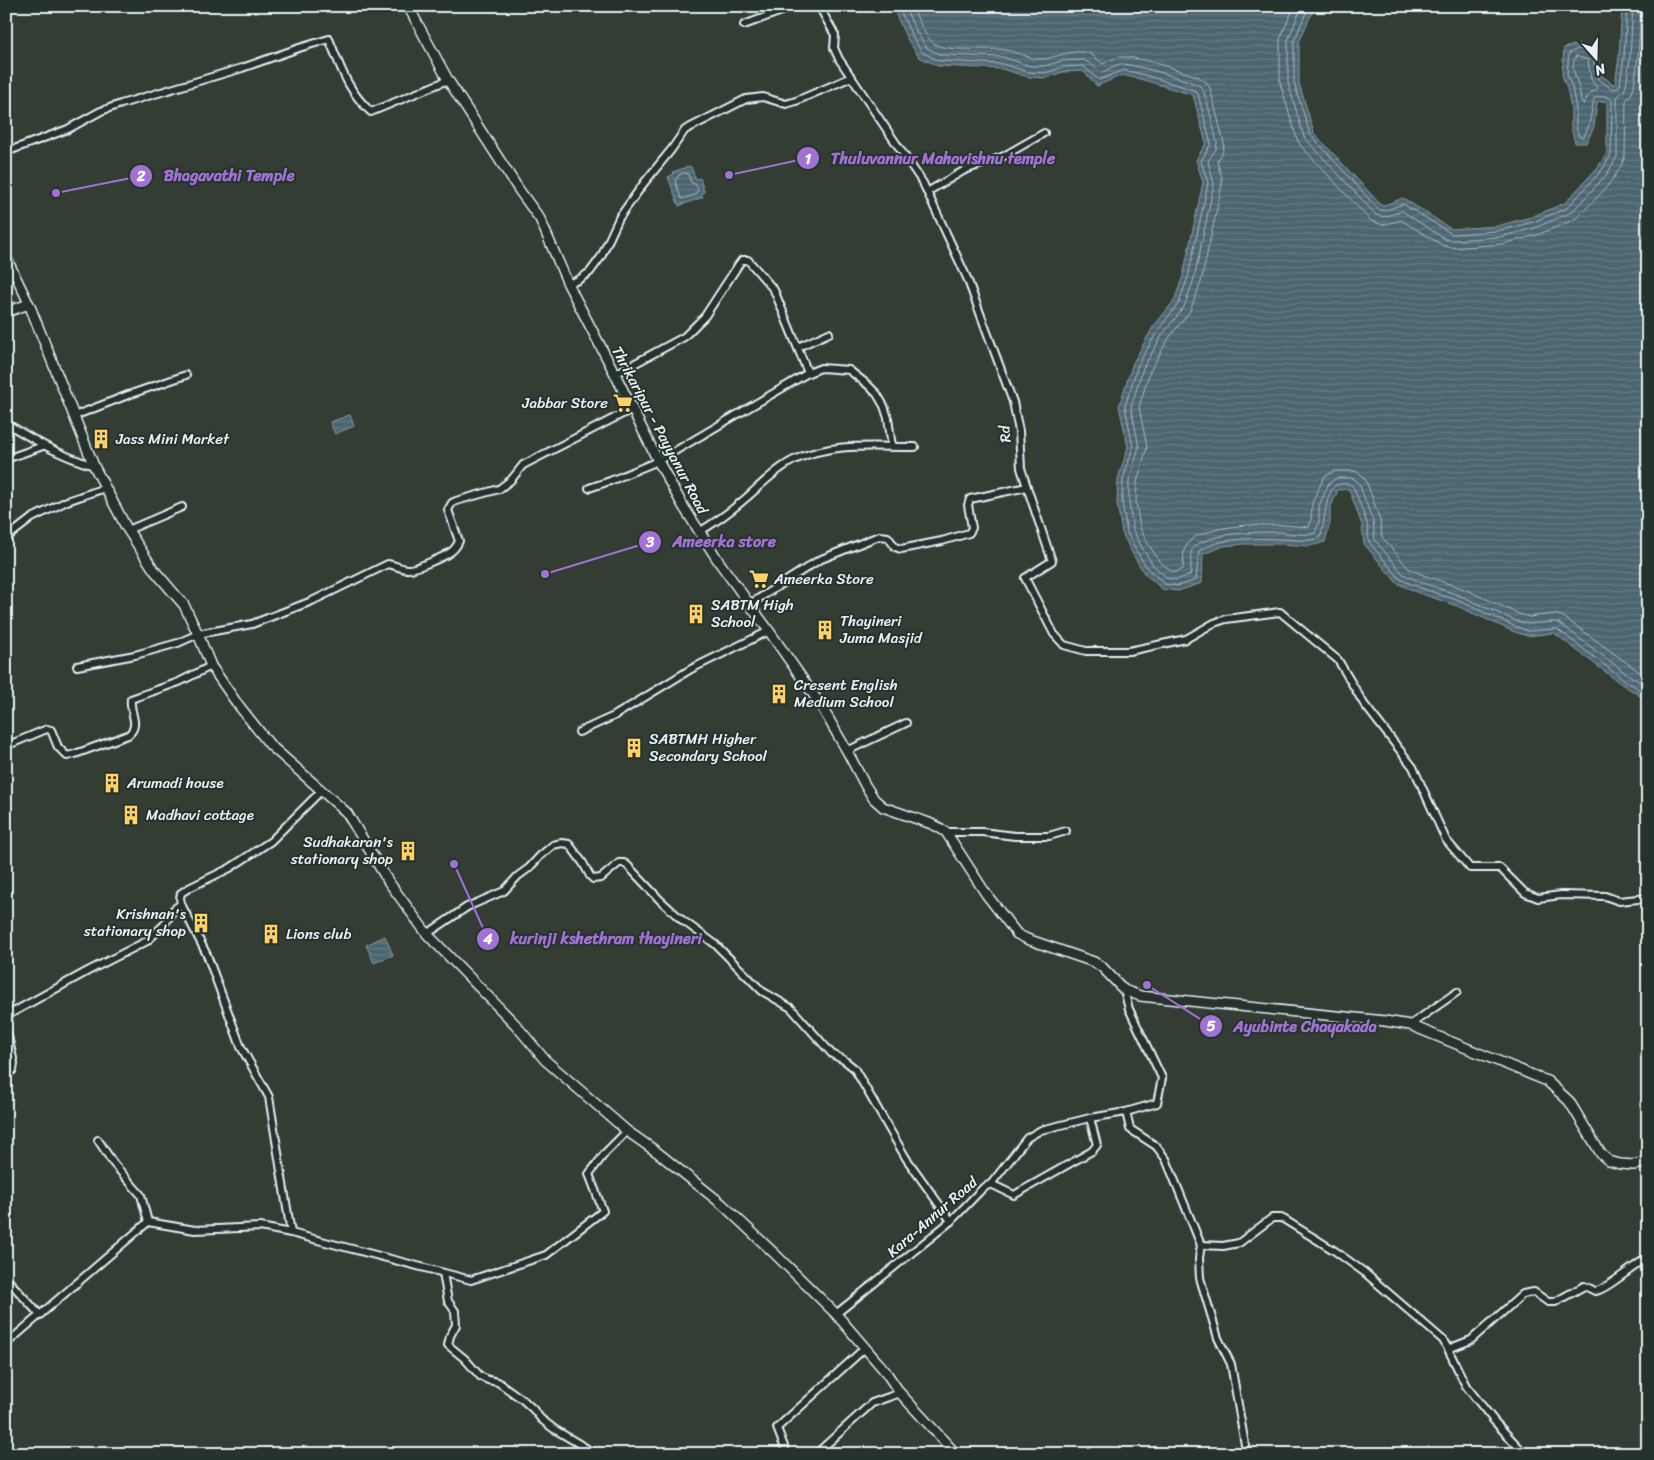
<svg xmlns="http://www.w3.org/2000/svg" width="1654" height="1460" font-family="Sriracha,sans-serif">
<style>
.water{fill:url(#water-rules);stroke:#8a9da7}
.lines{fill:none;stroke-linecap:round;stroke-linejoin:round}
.shore{stroke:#aab9c2;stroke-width:1}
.minor-casing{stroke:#e8f1f8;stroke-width:10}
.tertiary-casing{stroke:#e8f1f8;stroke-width:11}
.secondary-casing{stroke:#e8f1f8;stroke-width:12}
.minor{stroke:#26332d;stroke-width:6}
.tertiary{stroke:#26332d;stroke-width:8}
.secondary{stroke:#26332d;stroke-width:9}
.labels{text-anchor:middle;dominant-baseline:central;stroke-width:4;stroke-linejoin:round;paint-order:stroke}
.poi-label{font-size:15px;fill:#e8f1f8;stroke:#26332d;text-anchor:start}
.street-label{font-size:15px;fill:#e8f1f8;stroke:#26332d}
.leader{fill:none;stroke:#a171d3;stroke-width:2}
.callout-dot{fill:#a171d3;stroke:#26332d;stroke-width:2}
.mark-label{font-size:15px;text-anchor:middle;font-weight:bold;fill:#fff}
.callout-label{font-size:16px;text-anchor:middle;font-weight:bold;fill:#a171d3;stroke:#26332d;stroke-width:4;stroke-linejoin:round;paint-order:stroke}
</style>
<defs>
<pattern id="water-rules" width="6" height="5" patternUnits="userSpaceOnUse" patternTransform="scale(1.25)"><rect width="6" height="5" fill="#4c6571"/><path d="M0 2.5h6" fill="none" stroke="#667c86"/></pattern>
</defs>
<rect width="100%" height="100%" fill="#333d34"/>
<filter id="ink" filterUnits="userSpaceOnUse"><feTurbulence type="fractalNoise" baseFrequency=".02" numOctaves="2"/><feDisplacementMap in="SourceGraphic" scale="10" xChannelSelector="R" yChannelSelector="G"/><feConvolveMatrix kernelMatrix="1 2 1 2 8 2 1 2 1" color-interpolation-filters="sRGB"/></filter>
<g filter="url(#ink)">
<g class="water">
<polygon points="892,6 1315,6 1299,42 1299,83 1314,133 1382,206 1403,198 1451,229 1497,226 1531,217 1565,203 1598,167 1607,153 1607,101 1597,102 1594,127 1586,143 1575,143 1571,127 1571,109 1567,88 1562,75 1564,48 1578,44 1597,50 1602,76 1615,85 1619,56 1622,6 1648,6 1648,701 1620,683 1554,633 1527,636 1512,631 1457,606 1416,592 1397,583 1364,544 1362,525 1349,489 1338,490 1330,509 1330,523 1325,542 1310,546 1281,544 1244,544 1224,546 1203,554 1202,583 1178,591 1162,589 1144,573 1131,551 1122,533 1117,503 1118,479 1128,447 1119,406 1133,363 1153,327 1174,301 1183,276 1203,182 1196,160 1206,143 1193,95 1140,79 1122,75 1097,86 1083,71 1063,72 1046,78 1028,77 1002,69 938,66 919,57 907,39"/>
<polygon points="689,166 691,167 696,179 700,178 704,192 701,194 703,197 679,206 668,177 674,174 673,172"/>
<polygon points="350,415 354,426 335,434 330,422"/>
<polygon points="385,936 393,955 374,963 366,945"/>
</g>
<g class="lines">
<g class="shore">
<path d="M898,6L912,36L922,52L939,61L1003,64L1028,72L1045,73L1063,67L1083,66L1099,80L1123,70L1141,74L1194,90L1198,94L1211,144L1201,161L1208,183L1188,277L1179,303L1158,330L1138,365L1125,406L1133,447L1123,480L1122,502L1127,532L1135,549L1148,569L1165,584L1178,586L1196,580L1199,551C1218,537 1258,538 1282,539C1295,539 1307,542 1320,538C1325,527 1325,488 1337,485C1341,483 1346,484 1350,484L1354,488L1367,523L1369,542L1400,579L1418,587L1459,601L1514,626L1528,631L1557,629L1623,679L1648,695"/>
<path d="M904,6L917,33L927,48L941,55L1003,57L1030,66H1044L1062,61L1083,60L1090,63L1101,73C1108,70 1115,64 1122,64C1133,64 1194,81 1201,87C1206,92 1215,134 1217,143L1216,149L1208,161L1214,184L1194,279L1184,307L1163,334L1143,368L1131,407L1139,447L1129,481V502L1133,530L1141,546L1153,565L1167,578L1177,580L1190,575C1193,567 1188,556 1193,548C1196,543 1204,542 1210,539C1232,532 1256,532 1280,532C1291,533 1304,536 1315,533L1319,522V506L1329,483L1337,478H1352L1358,482L1360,486L1373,522L1375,540L1403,574L1420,582L1461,596L1516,621L1528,624L1553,622L1559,623L1627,674L1648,687"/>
<path d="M912,6C916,16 925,36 933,43C947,53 987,47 1005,50C1018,52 1029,59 1042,59C1057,58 1075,47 1091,54C1095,57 1099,61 1103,64C1109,61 1115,57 1121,57C1140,56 1180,71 1199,77L1206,82L1210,88L1224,143L1223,151L1217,162L1222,178V185L1201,282L1190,311L1169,338L1150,371L1139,407L1147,447L1137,482L1136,502L1140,528L1147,542L1159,561L1171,571L1176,572L1183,569L1184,550L1189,542L1196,536L1218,529L1244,525H1281L1309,527L1311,521L1312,503L1324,477L1335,471H1355L1363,476L1367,483L1380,520L1382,537L1408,568L1423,575L1464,589L1519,614L1529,617L1553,614L1562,616L1648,678"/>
<path d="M1294,6L1280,39V83L1297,139L1301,146L1371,221L1383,225L1401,220L1442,245L1452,248L1502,244L1537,235L1573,220L1579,216C1594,200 1620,177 1625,155L1626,101L1632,93L1634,86L1638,58L1641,6"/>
<polyline points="1302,6 1288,40 1288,83 1304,137 1376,215 1384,217 1402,211 1445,239 1452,240 1500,237 1535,228 1572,212 1607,174 1617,157 1617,97 1624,91 1626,86 1630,57 1633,6"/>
<polyline points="1309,6 1294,41 1294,83 1310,134 1379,210 1384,211 1403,204 1452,234 1498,231 1533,222 1567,208 1602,170 1611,155 1612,100 1606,96 1597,97 1594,99 1589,125 1584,137 1579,137 1576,127 1576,109 1572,87 1567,74 1569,53 1578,49 1592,54 1598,79 1612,89 1618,88 1620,85 1624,57 1627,6"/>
<path d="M1576,56L1588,60L1591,79L1597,88L1596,90L1589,94L1584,104L1581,102C1580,96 1580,90 1578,85C1575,74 1570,67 1576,56Z"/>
<polygon points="685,173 688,174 691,182 696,185 698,189 696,194 683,199 681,198 675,181 679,175"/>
</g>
<defs>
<g id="minor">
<polyline points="744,25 795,6"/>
<path d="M6,152L68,129L101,111L121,104L242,68L299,48L329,39C341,68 347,90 371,112L448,80"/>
<polyline points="927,192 965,170 1002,157 1044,133"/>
<polyline points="568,284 578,280 590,272 601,257 619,218 644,183 671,150 685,130 746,99 763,97 786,104 796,101 852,77"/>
<polyline points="798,347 829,333"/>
<polyline points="808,373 821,368 849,370 868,385 877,394 884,406 888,418 892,447"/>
<polyline points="74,416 128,395 186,375"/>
<path d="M6,423C37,442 59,455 94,466"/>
<polyline points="6,459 43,446"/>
<polyline points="1027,487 1052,561 1025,578 1054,634 1064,645 1086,651 1129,651 1186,639 1214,623 1226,619 1280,612 1338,660 1364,704 1413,767 1446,840 1470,868 1500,868 1525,893 1538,898 1561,895 1605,896 1619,901 1648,898"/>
<polyline points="589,488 610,481 658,461 808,373 774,290 748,260 742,260 739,264 705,316 684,337 615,374"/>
<polyline points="6,520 10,535 6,539"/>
<polyline points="128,530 182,507"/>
<path d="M699,532C716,522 731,511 746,498C761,485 776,469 794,460C833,442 873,447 915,447"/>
<polyline points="10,535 32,518 67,501 105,488"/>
<polyline points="750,604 819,560 879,536 888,537 895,547 901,549 942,541 969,533 972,528 968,505 970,499 1027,487 1021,468 1019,431 1013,402 967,278 923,183 839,59 834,48 835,35 819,6"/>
<path d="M77,666L135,655L178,643L198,634L252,624L312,601L388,564C395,565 401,569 408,569C414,570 443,557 449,553C454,550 457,546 459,541L448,510L452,503L456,501L499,489L511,480L523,465L632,409"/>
<polyline points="579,732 614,716 691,669 769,631"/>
<path d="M6,746L47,729L51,730L58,747L67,756L75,754L128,735C141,725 129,713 131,699L179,682L211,666"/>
<polyline points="847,751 906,723"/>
<polyline points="946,832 982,832 1015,836 1049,836 1066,831"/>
<polyline points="181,904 207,955 241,1047 269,1097 291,1233"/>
<polyline points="427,934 467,907 504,891 518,876 529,868 540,856 553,845 562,843 569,844 583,863 590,876 593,879 601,878 619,863 624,863 628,866 660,900 682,920 715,944 762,991 791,1008 832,1054 844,1060 854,1068 906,1158 951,1221"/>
<polyline points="6,1016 88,971 147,941 164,925 174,909 181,904 180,898 181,893 189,888 230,868 271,841 321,791"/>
<polyline points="1410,1025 1457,992"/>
<polyline points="6,1027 14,1063 13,1070 6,1075"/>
<polyline points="1126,1112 1130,1129 1156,1146 1166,1159 1201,1245"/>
<polyline points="98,1140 113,1163 141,1195 148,1222"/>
<polyline points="991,1184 1027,1138 1041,1130 1090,1118"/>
<polyline points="443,1273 448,1301 455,1311 456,1325 450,1336 448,1345 465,1359 480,1376 488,1380 498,1382 523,1400 533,1409 541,1419 554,1429 586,1448 592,1454"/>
<polyline points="6,1278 40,1315"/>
<polyline points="836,1314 951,1221 983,1188 991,1184 1014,1195 1092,1151 1097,1145 1090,1118 1126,1112 1157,1103 1162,1078 1129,1009 1124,990"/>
<polyline points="6,1344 148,1222 195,1230 260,1227 291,1233 471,1280 546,1255 603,1211 589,1174 606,1152 627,1131"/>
<path d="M1448,1349L1471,1340L1523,1294L1534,1292L1548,1302H1555L1584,1286C1588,1287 1592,1290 1595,1291C1603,1292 1639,1262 1648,1257"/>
<polyline points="787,1454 777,1428 865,1348"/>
<polyline points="816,1454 872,1403 900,1393"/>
<polyline points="1245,1454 1245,1445 1231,1364 1218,1338 1200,1278 1199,1258 1201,1245 1223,1246 1239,1243 1272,1218 1281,1218 1285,1220 1335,1251 1364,1272 1436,1334 1443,1340 1448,1349 1466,1386 1495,1422 1525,1454"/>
</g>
<polyline id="tertiary" points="6,256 29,304"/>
<g id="secondary">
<polyline points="408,6 448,80 519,190 540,219 568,284 615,374 658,461 683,506 719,562 769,631 820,704 847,751 865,785 874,799 883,807 929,823 938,827 946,832 986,894 1017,934 1027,939 1094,962 1102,967 1124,990 1140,996 1385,1021 1410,1025 1547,1081 1569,1101 1601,1154 1609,1161 1620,1164 1633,1165 1648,1162"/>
<polyline points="6,312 29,304 94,466 126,527 154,570 184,605 198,634 211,666 236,702 270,745 347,813 388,881 427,934 515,1024 545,1060 627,1131 657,1152 722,1204 775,1254 836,1314 885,1371 900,1393 956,1454"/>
</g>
</defs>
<use href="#minor" class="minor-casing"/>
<use href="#tertiary" class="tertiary-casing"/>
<use href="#secondary" class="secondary-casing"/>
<use href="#minor" class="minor"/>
<use href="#tertiary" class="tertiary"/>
<use href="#secondary" class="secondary"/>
</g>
</g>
<defs>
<symbol id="supermarket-bare" viewBox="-9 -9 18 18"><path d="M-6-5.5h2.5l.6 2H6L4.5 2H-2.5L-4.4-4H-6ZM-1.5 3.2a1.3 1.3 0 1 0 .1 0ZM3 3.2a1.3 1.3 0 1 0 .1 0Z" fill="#ffd166" stroke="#26332d" stroke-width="2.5" paint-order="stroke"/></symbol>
<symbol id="building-bare" viewBox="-9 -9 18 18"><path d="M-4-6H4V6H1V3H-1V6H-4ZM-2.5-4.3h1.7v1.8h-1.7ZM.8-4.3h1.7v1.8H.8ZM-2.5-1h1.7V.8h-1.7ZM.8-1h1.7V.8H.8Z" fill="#ffd166" stroke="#26332d" stroke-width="2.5" paint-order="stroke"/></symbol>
</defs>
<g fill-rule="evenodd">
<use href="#supermarket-bare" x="609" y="389" width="28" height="28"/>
<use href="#building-bare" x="87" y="425" width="28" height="28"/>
<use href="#supermarket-bare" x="745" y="565" width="28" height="28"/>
<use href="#building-bare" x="682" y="600" width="28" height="28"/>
<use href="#building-bare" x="811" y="616" width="28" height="28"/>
<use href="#building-bare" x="765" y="680" width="28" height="28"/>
<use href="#building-bare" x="620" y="734" width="28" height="28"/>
<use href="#building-bare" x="98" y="769" width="28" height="28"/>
<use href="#building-bare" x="117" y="801" width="28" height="28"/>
<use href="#building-bare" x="394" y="837" width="28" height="28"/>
<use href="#building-bare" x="187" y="909" width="28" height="28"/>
<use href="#building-bare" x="257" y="920" width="28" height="28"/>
</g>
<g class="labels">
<g class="poi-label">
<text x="608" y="403" text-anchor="end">Jabbar Store</text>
<text x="116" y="439">Jass Mini Market</text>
<text x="774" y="579">Ameerka Store</text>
<text x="711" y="605">SABTM High<tspan x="711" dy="17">School</tspan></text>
<text x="840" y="621">Thayineri<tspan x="840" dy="17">Juma Masjid</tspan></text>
<text x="794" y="685">Cresent English<tspan x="794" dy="17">Medium School</tspan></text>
<text x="649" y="739">SABTMH Higher<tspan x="649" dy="17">Secondary School</tspan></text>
<text x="127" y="783">Arumadi house</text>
<text x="146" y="815">Madhavi cottage</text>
<text x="393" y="842" text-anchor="end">Sudhakaran's<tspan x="393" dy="17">stationary shop</tspan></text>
<text x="186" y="914" text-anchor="end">Krishnan's<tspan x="186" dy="17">stationary shop</tspan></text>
<text x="286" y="934">Lions club</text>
</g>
<g class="street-label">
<text transform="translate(660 430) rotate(62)">Thrikaripur - Payyanur Road</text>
<text transform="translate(1005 434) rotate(-96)">Rd</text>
<text transform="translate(932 1217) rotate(-41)">Kara-Annur Road</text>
</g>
</g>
<path class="leader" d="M729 175L808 158M56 193L141 176M545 574L650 542M454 864L488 939M1147 985L1211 1026"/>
<g class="callout-dot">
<circle cx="729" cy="175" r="5"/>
<circle cx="56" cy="193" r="5"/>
<circle cx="545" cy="574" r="5"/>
<circle cx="454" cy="864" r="5"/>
<circle cx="1147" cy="985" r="5"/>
<circle cx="808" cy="158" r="12"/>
<circle cx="141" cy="176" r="12"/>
<circle cx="650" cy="542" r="12"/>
<circle cx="488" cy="939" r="12"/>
<circle cx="1211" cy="1026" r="12"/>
</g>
<g class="mark-label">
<text x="808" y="164">1</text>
<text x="141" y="181">2</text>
<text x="650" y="547">3</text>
<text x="488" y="944">4</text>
<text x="1211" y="1031">5</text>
</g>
<g class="callout-label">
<text x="943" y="164">Thuluvannur Mahavishnu temple</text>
<text x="229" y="181">Bhagavathi Temple</text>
<text x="724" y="547">Ameerka store</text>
<text x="606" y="944">kurinji kshethram thayineri</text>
<text x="1305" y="1032">Ayubinte Chayakada</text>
</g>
<rect width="1654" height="1460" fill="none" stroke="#26332d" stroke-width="25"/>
<rect x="12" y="12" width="1629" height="1435" fill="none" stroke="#e8f1f8" stroke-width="2" filter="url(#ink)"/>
<g transform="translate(1596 58) rotate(160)" stroke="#26332d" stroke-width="4" paint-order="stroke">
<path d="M0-4L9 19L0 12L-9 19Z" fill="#e8f1f8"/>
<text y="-8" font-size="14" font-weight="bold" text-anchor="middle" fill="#e8f1f8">N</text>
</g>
</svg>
